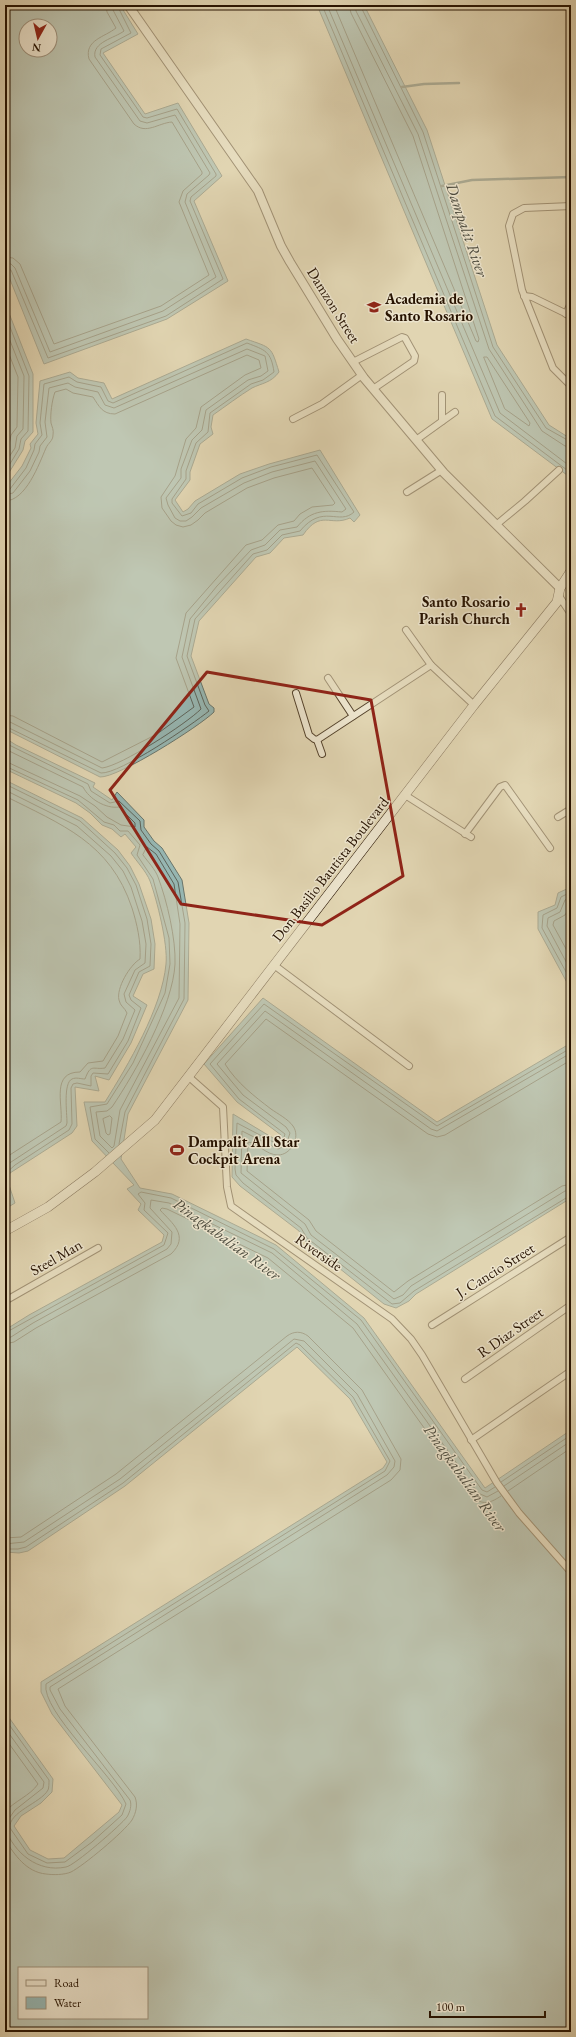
<svg xmlns="http://www.w3.org/2000/svg" width="576" height="2037" font-family="'EB Garamond',serif">
<style>
.water{fill:#96b7b3;stroke:#69756b;fill-rule:evenodd}
.lines{fill:none;stroke-linecap:round;stroke-linejoin:round}
.shore{stroke:#5e645a;stroke-width:1}
.stream{stroke:#69756b;stroke-width:2.5}
.minor-casing{stroke:#55432c;stroke-width:8}
.tertiary-casing{stroke:#55432c;stroke-width:10}
.secondary-casing{stroke:#261200;stroke-width:10}
.minor{stroke:#ece4cd;stroke-width:6}
.tertiary{stroke:#ece4cd;stroke-width:8}
.secondary{stroke:#ece4cd;stroke-width:9}
.marked{fill:none;stroke:#8f2418;stroke-width:3;stroke-linejoin:round}
.labels{text-anchor:middle;dominant-baseline:central;stroke-width:3;stroke-linejoin:round;paint-order:stroke}
.poi-label{font-size:15px;font-weight:bold;fill:#261200;stroke:#ece4cd;text-anchor:start}
.street-label{font-size:15px;fill:#261200;stroke:#ece4cd}
.water-label{font-size:16px;font-style:italic;fill:#4d4c3f;stroke:#ece4cd}
</style>
<rect width="100%" height="100%" fill="#e1d5b2"/>
<filter id="stains"><feTurbulence type="fractalNoise" baseFrequency=".005" numOctaves="4"/><feColorMatrix values="0 0 0 0 .2 0 0 0 0 .09 0 0 0 0 .02 0 0 0 .5 -.17"/></filter>
<radialGradient id="worn" r=".72"><stop offset=".6" stop-color="#630" stop-opacity="0"/><stop offset="1" stop-color="#630" stop-opacity=".3"/></radialGradient>
<g class="water">
<path d="M5,5H120L138,34L103,53L145,114L178,103L222,176L194,201L228,281L167,319L44,364L5,267ZM26,26H50V50H26Z"/>
<polygon points="317,5 364,5 427,130 497,345 549,425 571,439 571,478 492,419"/>
<polygon points="5,303 33,374 33,432 25,441 23,450 5,479"/>
<path d="M246,339C272,348 271,346 279,372C271,383 262,383 252,388C239,396 226,406 213,415L211,427L213,434L200,444L190,472V480L175,500L183,512L188,509L195,501L240,474L269,464L320,450L360,515L354,522L350,518C330,527 321,509 303,535L284,538L270,553L256,557L199,621L191,656L209,704L214,708V712C200,726 118,778 100,777L5,729V488L22,466L31,448L30,444L38,434L36,423L40,381L70,372L78,378L104,383L112,399Z"/>
<path d="M5,738L16,745L95,783L93,787L112,800L117,792L144,820V827L154,841L162,848L182,880L189,923L188,1000L128,1114L121,1159L140,1188L172,1194L276,1245L364,1318L485,1488L571,1430V2032H5V1712L53,1779L52,1792L41,1803L21,1816L14,1826L30,1850L48,1859L64,1858L119,1812L122,1805L52,1714L41,1692V1682L383,1468L387,1462L350,1399L297,1347L125,1486L28,1551L19,1553L5,1552V1330L29,1315L162,1242L164,1235L138,1210L141,1204L127,1189L134,1185L92,1141L84,1102H105C128,1065 162,1008 166,964C168,944 157,900 150,881C146,871 137,862 131,853L136,847L125,834L121,837L112,829L102,825L90,813L76,803L5,769ZM19,1968H147V2018H19Z"/>
<polygon points="5,780 82,818 118,850 130,866 139,884 151,919 155,944 154,969 143,974 133,996 147,1005 131,1043 109,1080 95,1076 99,1091 75,1087 77,1126 72,1133 10,1173 7,1179 15,1203 5,1209"/>
<polygon points="571,887 571,990 538,929 538,912 555,905 558,893"/>
<polygon points="263,998 437,1122 571,1043 571,1198 416,1294 409,1301 396,1308 384,1304 304,1240 299,1231 240,1186 232,1177 233,1114 278,1141 281,1135 237,1102 204,1064"/>
</g>
<g class="lines">
<g class="shore">
<polyline points="322,5 495,416 571,473"/>
<polyline points="327,5 500,413 571,467"/>
<polyline points="334,5 476,341 478,342 479,339 413,136 351,13 349,5"/>
<polyline points="355,5 356,11 418,134 489,349 542,431 565,446 571,447"/>
<polyline points="360,5 423,132 493,347 546,428 571,442"/>
<path d="M5,257L13,258L20,264L54,344L161,306L209,275L179,202L183,191L202,174V172L172,122C158,123 146,135 134,124L89,59C84,40 105,37 116,28L107,12L106,5"/>
<path d="M5,263L11,264L15,268L50,352L163,311L216,277L185,202L187,194L209,175L210,173L175,115L147,123L140,121L95,57C92,42 115,38 124,31L113,10L112,5"/>
<polyline points="5,268 11,270 48,358 166,316 223,279 190,201 191,197 216,176 216,174 177,109 147,118 143,117 100,55 101,49 131,33 117,5"/>
<polyline points="5,314 29,376 28,431 21,439 19,449 5,472"/>
<polyline points="5,328 24,376 23,429 17,436 15,448 5,463"/>
<polyline points="5,344 18,377 17,427 11,435 9,445 5,452"/>
<polygon points="484,357 487,357 530,423 529,426 505,409"/>
<path d="M5,490L10,489L26,468L34,450L35,444L42,435L40,423L44,384L69,377L77,382L101,387L108,401L113,403L247,343C265,350 271,351 274,372L263,380L251,384L210,413L208,432L196,443L186,471V479L172,499V503L182,516L191,513L198,504L242,478L271,467L317,455L354,512C339,526 323,503 300,531L282,535L267,550L253,554L195,619L187,656L205,705L209,711C193,724 120,774 101,773L5,726"/>
<path d="M5,495L13,493L30,471L39,452L40,446L47,437L45,422L49,388L68,383L75,387L98,392L105,405L114,408L247,349L265,356L268,371L261,376L248,380L206,410L202,430L192,440L181,469V478L166,498L168,505L175,518L180,521H186L192,517L201,508L244,483L272,472L315,461L346,509L342,512C323,510 310,511 297,527L280,530L265,545L251,550L217,586L190,619L182,657L201,709C186,724 121,766 102,768L10,722L5,721"/>
<path d="M5,501C26,501 39,464 46,448C48,443 53,441 53,435C54,430 52,427 51,423C50,415 52,400 55,392L66,389L73,393L93,397C99,406 102,414 115,414L247,355L259,360L261,368L245,375L201,407L196,428L186,439L175,476L161,497L162,508L171,521L176,525L183,527L191,525L198,520L205,513L247,488L274,478L312,468L335,503L333,505L312,507L300,514L294,521L278,525L262,540L246,545L186,613L176,658L194,707L157,734L102,762L13,716L5,715"/>
<polyline points="5,743 88,784 91,791 110,803 119,801 140,821 141,830 151,844 159,851 178,882 185,923 184,999 125,1112 119,1144"/>
<path d="M5,749L83,787C89,799 106,809 119,807L135,823V827L121,825L107,817L95,806L80,796L5,761"/>
<polyline points="5,766 78,800 104,822 114,825 120,831 128,831 140,845 137,855 153,879 169,938 170,964 165,993 133,1063 107,1104 90,1107 95,1139 109,1153"/>
<polyline points="5,784 80,821 115,853 127,868 136,885 147,919 151,944 150,966 139,972 129,995 131,1000 141,1008 128,1041 108,1074 93,1073 91,1076 91,1086 77,1083 73,1084 71,1088 72,1124 69,1130 15,1165 5,1174"/>
<path d="M5,790L77,826L111,856L123,871L131,887L142,921L146,944L145,963L135,970L124,994L126,1002L135,1010L123,1039L105,1068C93,1070 91,1063 85,1079C81,1079 76,1077 72,1079C63,1083 67,1113 67,1123L66,1126L5,1166"/>
<path d="M5,796C62,825 110,842 132,908C137,924 141,941 140,959C130,965 116,988 119,1000C120,1006 125,1008 127,1013L118,1036L103,1061L88,1063L80,1072C51,1072 63,1103 61,1122L5,1158"/>
<path d="M147,847L156,854L174,884L180,924L179,998L120,1110L114,1146L112,1148L100,1136L96,1112L107,1111L112,1107C135,1073 173,1006 175,964C176,939 167,901 158,877C155,869 148,862 143,855Z"/>
<polyline points="571,892 561,897 557,908 543,915 542,928 571,981"/>
<polyline points="571,897 565,900 560,912 548,918 547,926 571,971"/>
<polyline points="571,904 565,915 554,921 553,925 571,958"/>
<polyline points="571,1048 437,1126 264,1004 210,1064 239,1099 285,1134 282,1143 277,1144 237,1123 235,1169 236,1175 243,1183 301,1228 307,1238 392,1304 400,1303 414,1291 571,1195"/>
<polyline points="571,1053 437,1131 431,1129 265,1011 217,1064 243,1095 286,1127 290,1133 286,1145 278,1149 242,1131 241,1173 305,1224 311,1235 394,1299 403,1295 411,1286 565,1191 571,1190"/>
<path d="M571,1060L445,1135L437,1137L428,1134L266,1019L225,1064C237,1083 254,1096 271,1109C278,1114 288,1119 293,1126C301,1137 291,1155 278,1155C266,1155 258,1143 248,1142L247,1171L309,1220L316,1231L394,1292L408,1281L562,1186L571,1184"/>
<polygon points="110,1116 112,1118 110,1134 108,1135 106,1133 103,1119"/>
<polyline points="5,1333 164,1245 168,1233 144,1210 145,1203 138,1194 141,1192 171,1198 274,1249 361,1320 482,1490 487,1492 495,1487"/>
<polyline points="5,1338 11,1337 33,1323 167,1249 171,1244 172,1232 150,1208 151,1200 169,1203 272,1253 357,1324 478,1493 487,1497 498,1491"/>
<path d="M5,1344L14,1342L36,1328L171,1254C190,1236 172,1223 160,1210L162,1208L167,1209L268,1258L353,1328L474,1498C484,1506 492,1502 501,1496"/>
<polyline points="501,1482 571,1435"/>
<polyline points="504,1486 571,1441"/>
<polyline points="508,1491 571,1448"/>
<path d="M5,1538L21,1537L116,1474L287,1336C294,1331 301,1331 308,1336L362,1390L401,1459L400,1470L391,1480L58,1689L65,1706L135,1797C138,1805 136,1813 132,1820C124,1832 83,1866 71,1872C64,1875 53,1875 46,1874C26,1872 15,1855 5,1840"/>
<path d="M5,1544L24,1542L120,1479L294,1339L304,1341L357,1394L395,1461L394,1467L387,1475L50,1687V1690L60,1709L130,1800C132,1805 130,1812 127,1817C121,1825 74,1866 66,1867C38,1873 14,1853 5,1828"/>
<path d="M5,1549H18L26,1547L123,1483L296,1343L300,1345L353,1397L390,1461L385,1471L46,1684C41,1711 114,1776 126,1804L122,1815L92,1842L65,1862L47,1863L28,1854L10,1828C8,1812 41,1803 48,1790C49,1788 49,1783 49,1780L5,1719"/>
<polyline points="5,1728 44,1782 43,1788 15,1810 5,1824"/>
<path d="M5,1738L38,1784C30,1796 14,1801 5,1812"/>
</g>
<g class="stream">
<polyline points="402,87 424,84 459,83"/>
<polyline points="442,186 472,180 571,177"/>
</g>
<defs>
<g id="minor">
<polyline points="571,206 524,208 513,214 509,226 522,290 553,368 571,386"/>
<polyline points="524,296 532,297 571,316"/>
<polyline points="566,314 571,303"/>
<polyline points="353,362 402,337 405,338 415,356 414,361 373,389"/>
<polyline points="293,419 322,404 362,375"/>
<polyline points="442,421 442,395"/>
<polyline points="416,440 455,412"/>
<polyline points="407,492 442,470"/>
<polyline points="496,525 525,501 559,470"/>
<polyline points="559,596 571,614"/>
<polyline points="406,630 431,665 474,705"/>
<polyline points="328,678 353,716"/>
<polyline points="296,693 309,735 314,739 317,740 431,665"/>
<polyline points="317,740 322,754"/>
<polyline points="405,795 471,837"/>
<polyline points="558,817 571,809"/>
<polyline points="465,834 500,787 505,785 550,848"/>
<polyline points="274,965 409,1066"/>
<polyline points="189,1077 223,1107 227,1187 231,1206 392,1319 411,1339 422,1355 497,1483 519,1513 571,1572"/>
<polyline points="5,1301 98,1248"/>
<polyline points="432,1325 571,1237"/>
<polyline points="465,1379 571,1305"/>
<polyline points="471,1440 571,1371"/>
</g>
<polyline id="tertiary" points="128,5 258,191 281,246 290,262 337,339 364,378 444,473 560,588"/>
<polyline id="secondary" points="5,1231 48,1207 95,1172 155,1120 474,705 557,602 560,588 571,571"/>
</defs>
<use href="#minor" class="minor-casing"/>
<use href="#tertiary" class="tertiary-casing"/>
<use href="#secondary" class="secondary-casing"/>
<use href="#minor" class="minor"/>
<use href="#tertiary" class="tertiary"/>
<use href="#secondary" class="secondary"/>
</g>
<path d="M0 0H576V2037H0ZM207,672L371,700L403,876L322,925L181,904L110,790Z" fill="#e1d5b2" fill-opacity=".55" fill-rule="evenodd"/>
<path class="marked" d="M207,672L371,700L403,876L322,925L181,904L110,790Z"/>
<defs>
<symbol id="school-bare" viewBox="-9 -9 18 18"><path d="M0-5L7-2L0 1L-7-2ZM-4 1L0 2.5L4 1V4Q0 6-4 4Z" fill="#8f2418" stroke="#ece4cd" stroke-width="2.5" paint-order="stroke"/></symbol>
<symbol id="church-bare" viewBox="-9 -9 18 18"><path d="M-1.2-6h2.4v3.5h3.3v2.4h-3.3V6h-2.4V-.1h-3.3v-2.4h3.3Z" fill="#8f2418" stroke="#ece4cd" stroke-width="2.5" paint-order="stroke"/></symbol>
<symbol id="stadium-bare" viewBox="-9 -9 18 18"><path d="M0-5a6.5 5 0 1 0 0 10a6.5 5 0 1 0 0-10ZM-3.5-1.8h7v3.6h-7Z" fill="#8f2418" stroke="#ece4cd" stroke-width="2.5" paint-order="stroke"/></symbol>
</defs>
<g fill-rule="evenodd">
<use href="#school-bare" x="364" y="297" width="20" height="20"/>
<use href="#church-bare" x="511" y="600" width="20" height="20"/>
<use href="#stadium-bare" x="167" y="1140" width="20" height="20"/>
</g>
<g class="labels">
<g class="poi-label">
<text x="385" y="298">Academia de<tspan x="385" dy="17">Santo Rosario</tspan></text>
<text x="510" y="601" text-anchor="end">Santo Rosario<tspan x="510" dy="17">Parish Church</tspan></text>
<text x="188" y="1141">Dampalit All Star<tspan x="188" dy="17">Cockpit Arena</tspan></text>
</g>
<g class="street-label">
<text transform="translate(334 305) rotate(58)">Damzon Street</text>
<text transform="translate(330 869) rotate(-52)">Don Basilio Bautista Boulevard</text>
<text transform="translate(319 1252) rotate(35)">Riverside</text>
<text transform="translate(56 1257) rotate(-30)">Steel Man</text>
<text transform="translate(495 1270) rotate(-32)">J. Cancio Street</text>
<text transform="translate(510 1332) rotate(-35)">R Diaz Street</text>
</g>
<g class="water-label">
<text transform="translate(467 230) rotate(71)">Dampalit River</text>
<text transform="translate(227 1239) rotate(36)">Pinagkabalian River</text>
<text transform="translate(465 1478) rotate(54)">Pinagkabalian River</text>
</g>
</g>
<rect width="576" height="2037" fill="none" stroke="#e1d5b2" stroke-width="20"/>
<rect x="6" y="6" width="564" height="2025" fill="none" stroke="#261200" stroke-width="2"/>
<rect x="10" y="10" width="556" height="2017" fill="none" stroke="#261200"/>
<rect x="18" y="1967" width="130" height="52" fill="#ece4cd" stroke="#9d907b"/>
<rect x="26" y="1980" width="20" height="6" fill="#ece4cd" stroke="#9d907b"/>
<text x="54" y="1987" font-size="12" fill="#261200">Road</text>
<rect x="26" y="1997" width="20" height="12" fill="#96b7b3" stroke="#9d907b"/>
<text x="54" y="2007" font-size="12" fill="#261200">Water</text>
<g transform="translate(38 38) rotate(188)"><circle r="19" fill="#ece4cd" stroke="#9d907b"/>
<path d="M0-3L7 15L0 10L-7 15Z" fill="#8f2418"/>
<text y="-6" font-size="11" font-weight="bold" text-anchor="middle" fill="#261200">N</text>
</g>
<path d="M430 2011v6h115v-6" fill="none" stroke="#261200" stroke-width="2"/>
<text x="436" y="2011" font-size="12" fill="#261200" stroke="#ece4cd" stroke-width="3" paint-order="stroke">100 m</text>
<rect width="100%" height="100%" filter="url(#stains)"/>
<rect width="100%" height="100%" fill="url(#worn)"/>
</svg>
